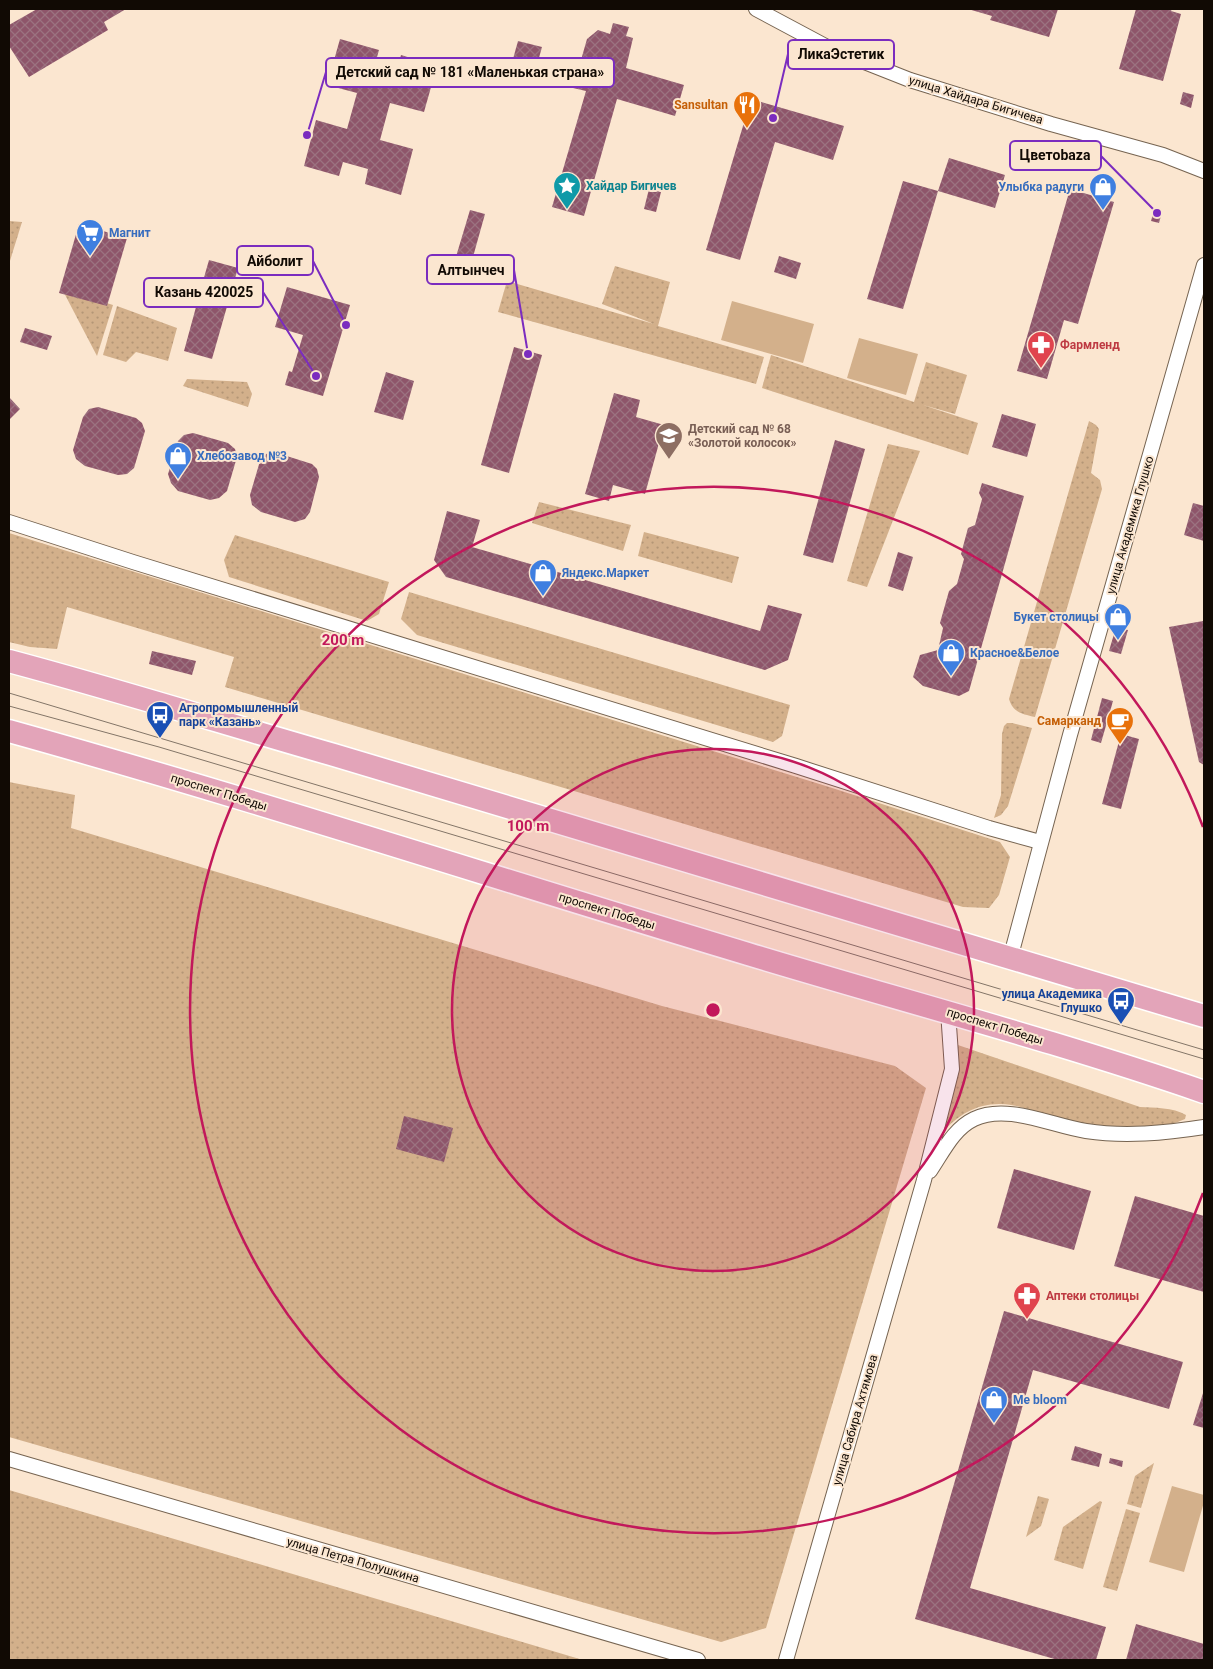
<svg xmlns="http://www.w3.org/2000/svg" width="1213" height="1669" font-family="Roboto,sans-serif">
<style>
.grass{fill:url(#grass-dots)}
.pitch{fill:#d3b08b}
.building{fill:url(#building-cross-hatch)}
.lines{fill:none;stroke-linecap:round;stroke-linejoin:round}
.minor-casing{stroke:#766451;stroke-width:16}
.primary-casing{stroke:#fff;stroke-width:25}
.minor{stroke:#fff;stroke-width:14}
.primary{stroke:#e3a4b9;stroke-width:22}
.tram{stroke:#837567;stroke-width:1}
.ring{fill:none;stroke:#c2185b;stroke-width:2.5}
.labels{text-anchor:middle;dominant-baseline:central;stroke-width:4;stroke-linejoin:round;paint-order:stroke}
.street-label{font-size:12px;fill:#110a04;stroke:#fbe6d0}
.food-label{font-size:12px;font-weight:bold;fill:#c56008;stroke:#fbe6d0;text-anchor:end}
.culture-label{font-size:12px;font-weight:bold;fill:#0d838f;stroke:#fbe6d0;text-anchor:start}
.shop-label{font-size:12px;font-weight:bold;fill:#366cbe;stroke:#fbe6d0;text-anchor:start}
.health-label{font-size:12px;font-weight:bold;fill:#be3a42;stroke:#fbe6d0;text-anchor:start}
.education-label{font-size:12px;font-weight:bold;fill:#785e54;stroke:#fbe6d0;text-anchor:start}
.transit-label{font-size:12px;font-weight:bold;fill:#164399;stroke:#fbe6d0;text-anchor:start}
.centre{fill:#c2185b;stroke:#fbe6d0;stroke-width:2.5}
.ring-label{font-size:15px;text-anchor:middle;font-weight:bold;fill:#c2185b;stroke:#fbe6d0;stroke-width:4;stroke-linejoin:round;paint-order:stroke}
.leader{fill:none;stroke:#7b2cbf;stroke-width:2}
.callout-dot{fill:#7b2cbf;stroke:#fbe6d0;stroke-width:2}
.callout{fill:#fbe6d0;stroke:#7b2cbf;stroke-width:2}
.callout-label{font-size:14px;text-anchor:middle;font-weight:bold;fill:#110a04}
</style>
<defs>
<pattern id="grass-dots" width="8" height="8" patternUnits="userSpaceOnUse" patternTransform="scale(1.25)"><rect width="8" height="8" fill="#d3b08b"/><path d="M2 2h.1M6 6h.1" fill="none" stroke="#b49676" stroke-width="1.8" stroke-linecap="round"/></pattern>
<pattern id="building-cross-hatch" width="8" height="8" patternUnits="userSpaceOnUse" patternTransform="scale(1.25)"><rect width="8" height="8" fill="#8e556a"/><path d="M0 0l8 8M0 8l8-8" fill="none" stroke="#9b7280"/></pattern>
</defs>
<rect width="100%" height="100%" fill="#fbe6d0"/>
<g class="grass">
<polygon points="9,221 22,222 9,264"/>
<polygon points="615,266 670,282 658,326 764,357 756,384 498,312 507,281 654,324 602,304"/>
<polygon points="62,289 113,305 97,356"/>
<polygon points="117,306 177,328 168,361 136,352 126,362 103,355"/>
<polygon points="771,355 914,402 926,362 967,375 955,414 923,405 978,423 968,455 762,388"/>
<polygon points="187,379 247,382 252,394 248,407 183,386"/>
<path d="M1089,421L1096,425L1099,429L1091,473L1100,480L1102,489L1035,717C1023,714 1013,713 1009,699Z"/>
<polygon points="888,444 920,451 867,587 847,581"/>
<polygon points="539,502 631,525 623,551 532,523"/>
<polygon points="644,532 739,557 732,583 638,556"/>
<polygon points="9,533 826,786 1000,842 1010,857 999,895 989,908 963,907 225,687 234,657 67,607 57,649 30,647 9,642"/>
<polygon points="235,535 389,582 379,614 367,621 229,577 224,560"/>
<polygon points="409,592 790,705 782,736 773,742 417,635 401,619"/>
<polygon points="1007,723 1012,723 1032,728 1008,806 1001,815 994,818 1001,795 1002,734 1004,726"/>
<polygon points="9,782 75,795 71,828 662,1006 895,1066 926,1088 766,1628 721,1642 9,1437"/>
<path d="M955,1044L1140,1107C1154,1108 1173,1107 1186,1115L1185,1119C1142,1138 1091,1128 1047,1116C1032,1111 1014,1103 999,1104C976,1104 958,1115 943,1132Z"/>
<polygon points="1154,1463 1141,1508 1127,1504 1135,1476"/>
<polygon points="9,1490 583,1660 9,1660"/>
<polygon points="1038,1496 1049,1499 1041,1526 1026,1537"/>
<polygon points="1100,1501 1102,1502 1083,1569 1054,1560 1063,1527"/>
<polygon points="1126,1509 1140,1513 1117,1591 1103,1587"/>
</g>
<g class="pitch">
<polygon points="732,301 814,324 803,363 721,340"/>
<polygon points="859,338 918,354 906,395 847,378"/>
<polygon points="1172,1486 1204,1495 1204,1502 1184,1572 1149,1562"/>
</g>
<g class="building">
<polygon points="37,9 126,9 104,22 108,30 29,77 9,46 9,25"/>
<polygon points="968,9 1058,9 1049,37 990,20 992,16"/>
<polygon points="1136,9 1172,9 1171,11 1181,14 1163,81 1119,69"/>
<polygon points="613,23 629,27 626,36 633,38 626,68 684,85 675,116 617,99 584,216 552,207 586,91 573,88 587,39 598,30 610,34"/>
<polygon points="340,39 379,50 375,64 397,70 401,55 437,66 424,112 390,103 380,140 413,149 401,195 365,184 368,169 343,162 339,176 304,166 316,120 347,129 357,93 327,85"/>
<polygon points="518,41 542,47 537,65 513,59"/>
<polygon points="1183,92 1194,95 1191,108 1180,104"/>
<polygon points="751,99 844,126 833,160 775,142 740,260 706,250"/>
<polygon points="949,158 1005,175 995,208 938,191"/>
<polygon points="903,181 938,191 903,309 867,299"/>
<polygon points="649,189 661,192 656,212 644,209"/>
<polygon points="1070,189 1114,202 1078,324 1064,320 1047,379 1017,371"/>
<polygon points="470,210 485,214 471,264 455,260"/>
<polygon points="1154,210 1162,212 1159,223 1151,221"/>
<polygon points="79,224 127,238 107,306 59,293"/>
<polygon points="779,256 801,263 796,279 774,272"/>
<polygon points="209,260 238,268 212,359 184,351 196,307 181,303 186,284 201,288"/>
<polygon points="287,287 350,305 323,396 285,385 289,371 292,372 303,335 275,327"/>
<polygon points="25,328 52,336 47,350 20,342"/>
<polygon points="514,347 542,355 509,473 481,465"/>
<polygon points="386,372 414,381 403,420 374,412"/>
<polygon points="614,393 640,400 636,417 664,425 645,494 613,485 609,501 585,494"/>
<polygon points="9,397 20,409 9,420"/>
<polygon points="98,407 136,418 142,423 145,431 134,468 127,474 118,475 85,466 76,459 73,450 83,417 89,409"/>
<polygon points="1002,414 1036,424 1027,457 992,447"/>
<polygon points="193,433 228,443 235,449 237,457 227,491 219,498 210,500 178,491 171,483 168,474 178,441 184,435"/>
<polygon points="835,440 865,449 833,563 803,555"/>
<polygon points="274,452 312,464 317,469 319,477 310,512 305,519 295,522 261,512 252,505 250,495 260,461 266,454"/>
<polygon points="982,483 1024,496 969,691 959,696 923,686 913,677 920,655 938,650 943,628 940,623 949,591 957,584 964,559 961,554 968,528 975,525 982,499 979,493"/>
<polygon points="1193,503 1204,506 1204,541 1184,535"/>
<polygon points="447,511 480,520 472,547 760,631 768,605 802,614 788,660 765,670 446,577 434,560"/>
<polygon points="898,552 913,557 903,591 888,586"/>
<polygon points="1203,621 1204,628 1204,765 1199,762 1169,627"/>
<polygon points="1116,627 1128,630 1121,654 1109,651"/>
<polygon points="152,651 196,661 192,675 149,664"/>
<polygon points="1102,698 1113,701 1101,743 1091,740"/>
<polygon points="1121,734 1139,739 1121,809 1102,804"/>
<polygon points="404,1116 453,1128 444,1162 396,1149"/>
<polygon points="1014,1169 1091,1191 1074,1250 997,1228"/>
<polygon points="1135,1196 1204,1216 1204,1292 1114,1266"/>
<polygon points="1004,1311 1183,1362 1169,1409 1033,1370 982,1547 970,1588 1106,1627 1096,1660 1058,1660 915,1619"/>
<polygon points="1204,1390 1204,1428 1193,1425"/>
<polygon points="1075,1446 1102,1454 1099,1467 1071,1460"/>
<polygon points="1110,1458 1123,1461 1122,1467 1109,1463"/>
<polygon points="1136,1624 1204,1644 1204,1660 1126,1660"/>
</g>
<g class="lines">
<defs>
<g id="minor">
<polyline points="756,9 829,48 910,80 1051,124 1163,155 1204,171"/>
<polyline points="9,522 133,562 796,766 989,828 1040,842"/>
<polyline points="1010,959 1070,735 1204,265"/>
<path d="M930,1171C943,1152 953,1129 974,1119C1007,1103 1052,1126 1086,1131C1125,1137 1165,1133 1204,1127"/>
<polyline points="9,1459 698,1660"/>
<polyline points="786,1660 924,1180 952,1069 948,1011"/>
</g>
<g id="primary">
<path d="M9,661C118,690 226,724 334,755C624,841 913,931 1204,1016"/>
<path d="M9,731C257,800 501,880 748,954C900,1000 1053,1040 1204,1092"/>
</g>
</defs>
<use href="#minor" class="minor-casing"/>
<use href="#primary" class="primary-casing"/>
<use href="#minor" class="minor"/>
<use href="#primary" class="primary"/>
<g class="tram">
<polyline points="9,693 1204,1050"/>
<polyline points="9,706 159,747 1204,1059"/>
</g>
</g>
<circle cx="713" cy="1010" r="261" fill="#c2185b" fill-opacity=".12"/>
<g class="ring">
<circle cx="713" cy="1010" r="261"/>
<path d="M1203 1193A523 523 0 1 1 1203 827"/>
</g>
<defs>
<symbol id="restaurant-pin" viewBox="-11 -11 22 30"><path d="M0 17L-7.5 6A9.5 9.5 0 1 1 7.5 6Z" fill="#e8710a" stroke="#fbe6d0"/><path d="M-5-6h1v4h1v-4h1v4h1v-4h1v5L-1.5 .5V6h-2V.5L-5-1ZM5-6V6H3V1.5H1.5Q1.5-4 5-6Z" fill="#fff"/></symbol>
<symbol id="sight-pin" viewBox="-11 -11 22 30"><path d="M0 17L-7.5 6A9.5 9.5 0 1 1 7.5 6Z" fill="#0f9aa8" stroke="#fbe6d0"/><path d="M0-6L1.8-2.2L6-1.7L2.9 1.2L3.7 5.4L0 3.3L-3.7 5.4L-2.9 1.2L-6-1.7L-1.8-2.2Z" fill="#fff"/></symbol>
<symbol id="shop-pin" viewBox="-11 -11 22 30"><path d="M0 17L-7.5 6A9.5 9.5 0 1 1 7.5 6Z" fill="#3f7fe0" stroke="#fbe6d0"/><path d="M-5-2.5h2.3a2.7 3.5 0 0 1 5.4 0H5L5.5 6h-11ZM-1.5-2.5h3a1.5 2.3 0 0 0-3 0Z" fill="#fff"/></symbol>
<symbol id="supermarket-pin" viewBox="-11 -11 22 30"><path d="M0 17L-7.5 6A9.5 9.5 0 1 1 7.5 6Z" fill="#3f7fe0" stroke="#fbe6d0"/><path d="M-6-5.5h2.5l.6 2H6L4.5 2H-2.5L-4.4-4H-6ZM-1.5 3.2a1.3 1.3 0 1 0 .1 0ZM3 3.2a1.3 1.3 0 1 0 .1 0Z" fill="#fff"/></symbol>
<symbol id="pharmacy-pin" viewBox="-11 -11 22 30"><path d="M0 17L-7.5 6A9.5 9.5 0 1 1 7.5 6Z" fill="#e0444e" stroke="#fbe6d0"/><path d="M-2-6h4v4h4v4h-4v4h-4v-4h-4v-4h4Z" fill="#fff"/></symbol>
<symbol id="school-pin" viewBox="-11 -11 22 30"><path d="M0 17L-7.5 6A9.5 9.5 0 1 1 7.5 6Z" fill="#8d6e63" stroke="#fbe6d0"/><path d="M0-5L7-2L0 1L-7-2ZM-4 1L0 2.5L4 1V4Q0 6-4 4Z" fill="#fff"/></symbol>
<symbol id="bus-pin" viewBox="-11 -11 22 30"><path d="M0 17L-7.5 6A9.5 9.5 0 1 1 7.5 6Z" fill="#1a4fb4" stroke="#fbe6d0"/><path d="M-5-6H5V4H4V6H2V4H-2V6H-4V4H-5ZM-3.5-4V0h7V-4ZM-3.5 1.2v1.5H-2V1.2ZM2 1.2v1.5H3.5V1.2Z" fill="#fff"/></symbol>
<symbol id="cafe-pin" viewBox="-11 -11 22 30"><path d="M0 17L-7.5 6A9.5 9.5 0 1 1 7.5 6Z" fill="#e8710a" stroke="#fbe6d0"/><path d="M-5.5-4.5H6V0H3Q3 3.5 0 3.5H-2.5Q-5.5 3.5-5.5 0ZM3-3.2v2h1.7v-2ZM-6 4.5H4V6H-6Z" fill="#fff"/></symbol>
</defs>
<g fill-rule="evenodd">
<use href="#restaurant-pin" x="731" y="89" width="32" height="43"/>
<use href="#sight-pin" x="551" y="170" width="32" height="43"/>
<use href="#shop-pin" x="1087" y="171" width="32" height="43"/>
<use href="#supermarket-pin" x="74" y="217" width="32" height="43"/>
<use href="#pharmacy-pin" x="1025" y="329" width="32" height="43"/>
<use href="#school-pin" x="653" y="420" width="32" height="43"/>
<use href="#shop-pin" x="162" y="440" width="32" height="43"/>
<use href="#shop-pin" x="527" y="557" width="32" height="43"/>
<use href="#shop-pin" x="1102" y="601" width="32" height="43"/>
<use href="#shop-pin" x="935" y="637" width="32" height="43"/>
<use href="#bus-pin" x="144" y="699" width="32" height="43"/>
<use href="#cafe-pin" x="1104" y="705" width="32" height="43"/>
<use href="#bus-pin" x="1105" y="985" width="32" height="43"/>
<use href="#pharmacy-pin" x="1011" y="1280" width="32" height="43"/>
<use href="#shop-pin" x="978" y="1384" width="32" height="43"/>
</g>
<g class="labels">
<g class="street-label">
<text transform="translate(976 100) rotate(17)">улица Хайдара Бигичева</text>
<text transform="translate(1130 525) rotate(-74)">улица Академика Глушко</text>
<text transform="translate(219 792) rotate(17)">проспект Победы</text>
<text transform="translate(607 911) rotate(17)">проспект Победы</text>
<text transform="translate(995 1026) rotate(17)">проспект Победы</text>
<text transform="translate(855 1420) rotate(-74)">улица Сабира Ахтямова</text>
<text transform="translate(353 1560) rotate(16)">улица Петра Полушкина</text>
</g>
<g class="food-label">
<text x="728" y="105">Sansultan</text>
<text x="1101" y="721">Самарканд</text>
</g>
<g class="culture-label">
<text x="586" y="186">Хайдар Бигичев</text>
</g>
<g class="shop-label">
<text x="1084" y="187" text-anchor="end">Улыбка радуги</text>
<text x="109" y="233">Магнит</text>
<text x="197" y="456">Хлебозавод №3</text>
<text x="562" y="573">Яндекс.Маркет</text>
<text x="1099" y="617" text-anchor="end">Букет столицы</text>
<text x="970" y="653">Красное&amp;Белое</text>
<text x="1013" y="1400">Me bloom</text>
</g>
<g class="health-label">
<text x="1060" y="345">Фармленд</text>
<text x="1046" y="1296">Аптеки столицы</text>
</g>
<g class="education-label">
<text x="688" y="429">Детский сад № 68<tspan x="688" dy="14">«Золотой колосок»</tspan></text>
</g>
<g class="transit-label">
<text x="179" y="708">Агропромышленный<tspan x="179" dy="14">парк «Казань»</tspan></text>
<text x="1102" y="994" text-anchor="end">улица Академика<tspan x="1102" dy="14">Глушко</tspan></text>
</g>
</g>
<circle cx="713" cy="1010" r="8" class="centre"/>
<g class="ring-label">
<text x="343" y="645">200 m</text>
<text x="528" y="831">100 m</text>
</g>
<path class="leader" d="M773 118L788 54M307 135L326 72M1157 213L1101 156M346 325L313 261M528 354L514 270M316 376L263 292"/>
<g class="callout-dot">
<circle cx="773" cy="118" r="5"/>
<circle cx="307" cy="135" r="5"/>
<circle cx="1157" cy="213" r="5"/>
<circle cx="346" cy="325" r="5"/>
<circle cx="528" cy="354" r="5"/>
<circle cx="316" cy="376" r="5"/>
</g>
<g class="callout">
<rect x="788" y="40" width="106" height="29" rx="5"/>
<rect x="326" y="58" width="288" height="29" rx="5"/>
<rect x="1010" y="141" width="91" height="29" rx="5"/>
<rect x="237" y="246" width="76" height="29" rx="5"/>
<rect x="427" y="255" width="87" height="29" rx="5"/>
<rect x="144" y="278" width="119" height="29" rx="5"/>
</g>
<g class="callout-label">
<text x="841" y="59">ЛикаЭстетик</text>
<text x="470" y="77">Детский сад № 181 «Маленькая страна»</text>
<text x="1055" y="160">Цветоbaza</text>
<text x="275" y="266">Айболит</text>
<text x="471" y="275">Алтынчеч</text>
<text x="204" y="297">Казань 420025</text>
</g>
<rect width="1213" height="1669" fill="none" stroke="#110a04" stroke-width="20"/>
</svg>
